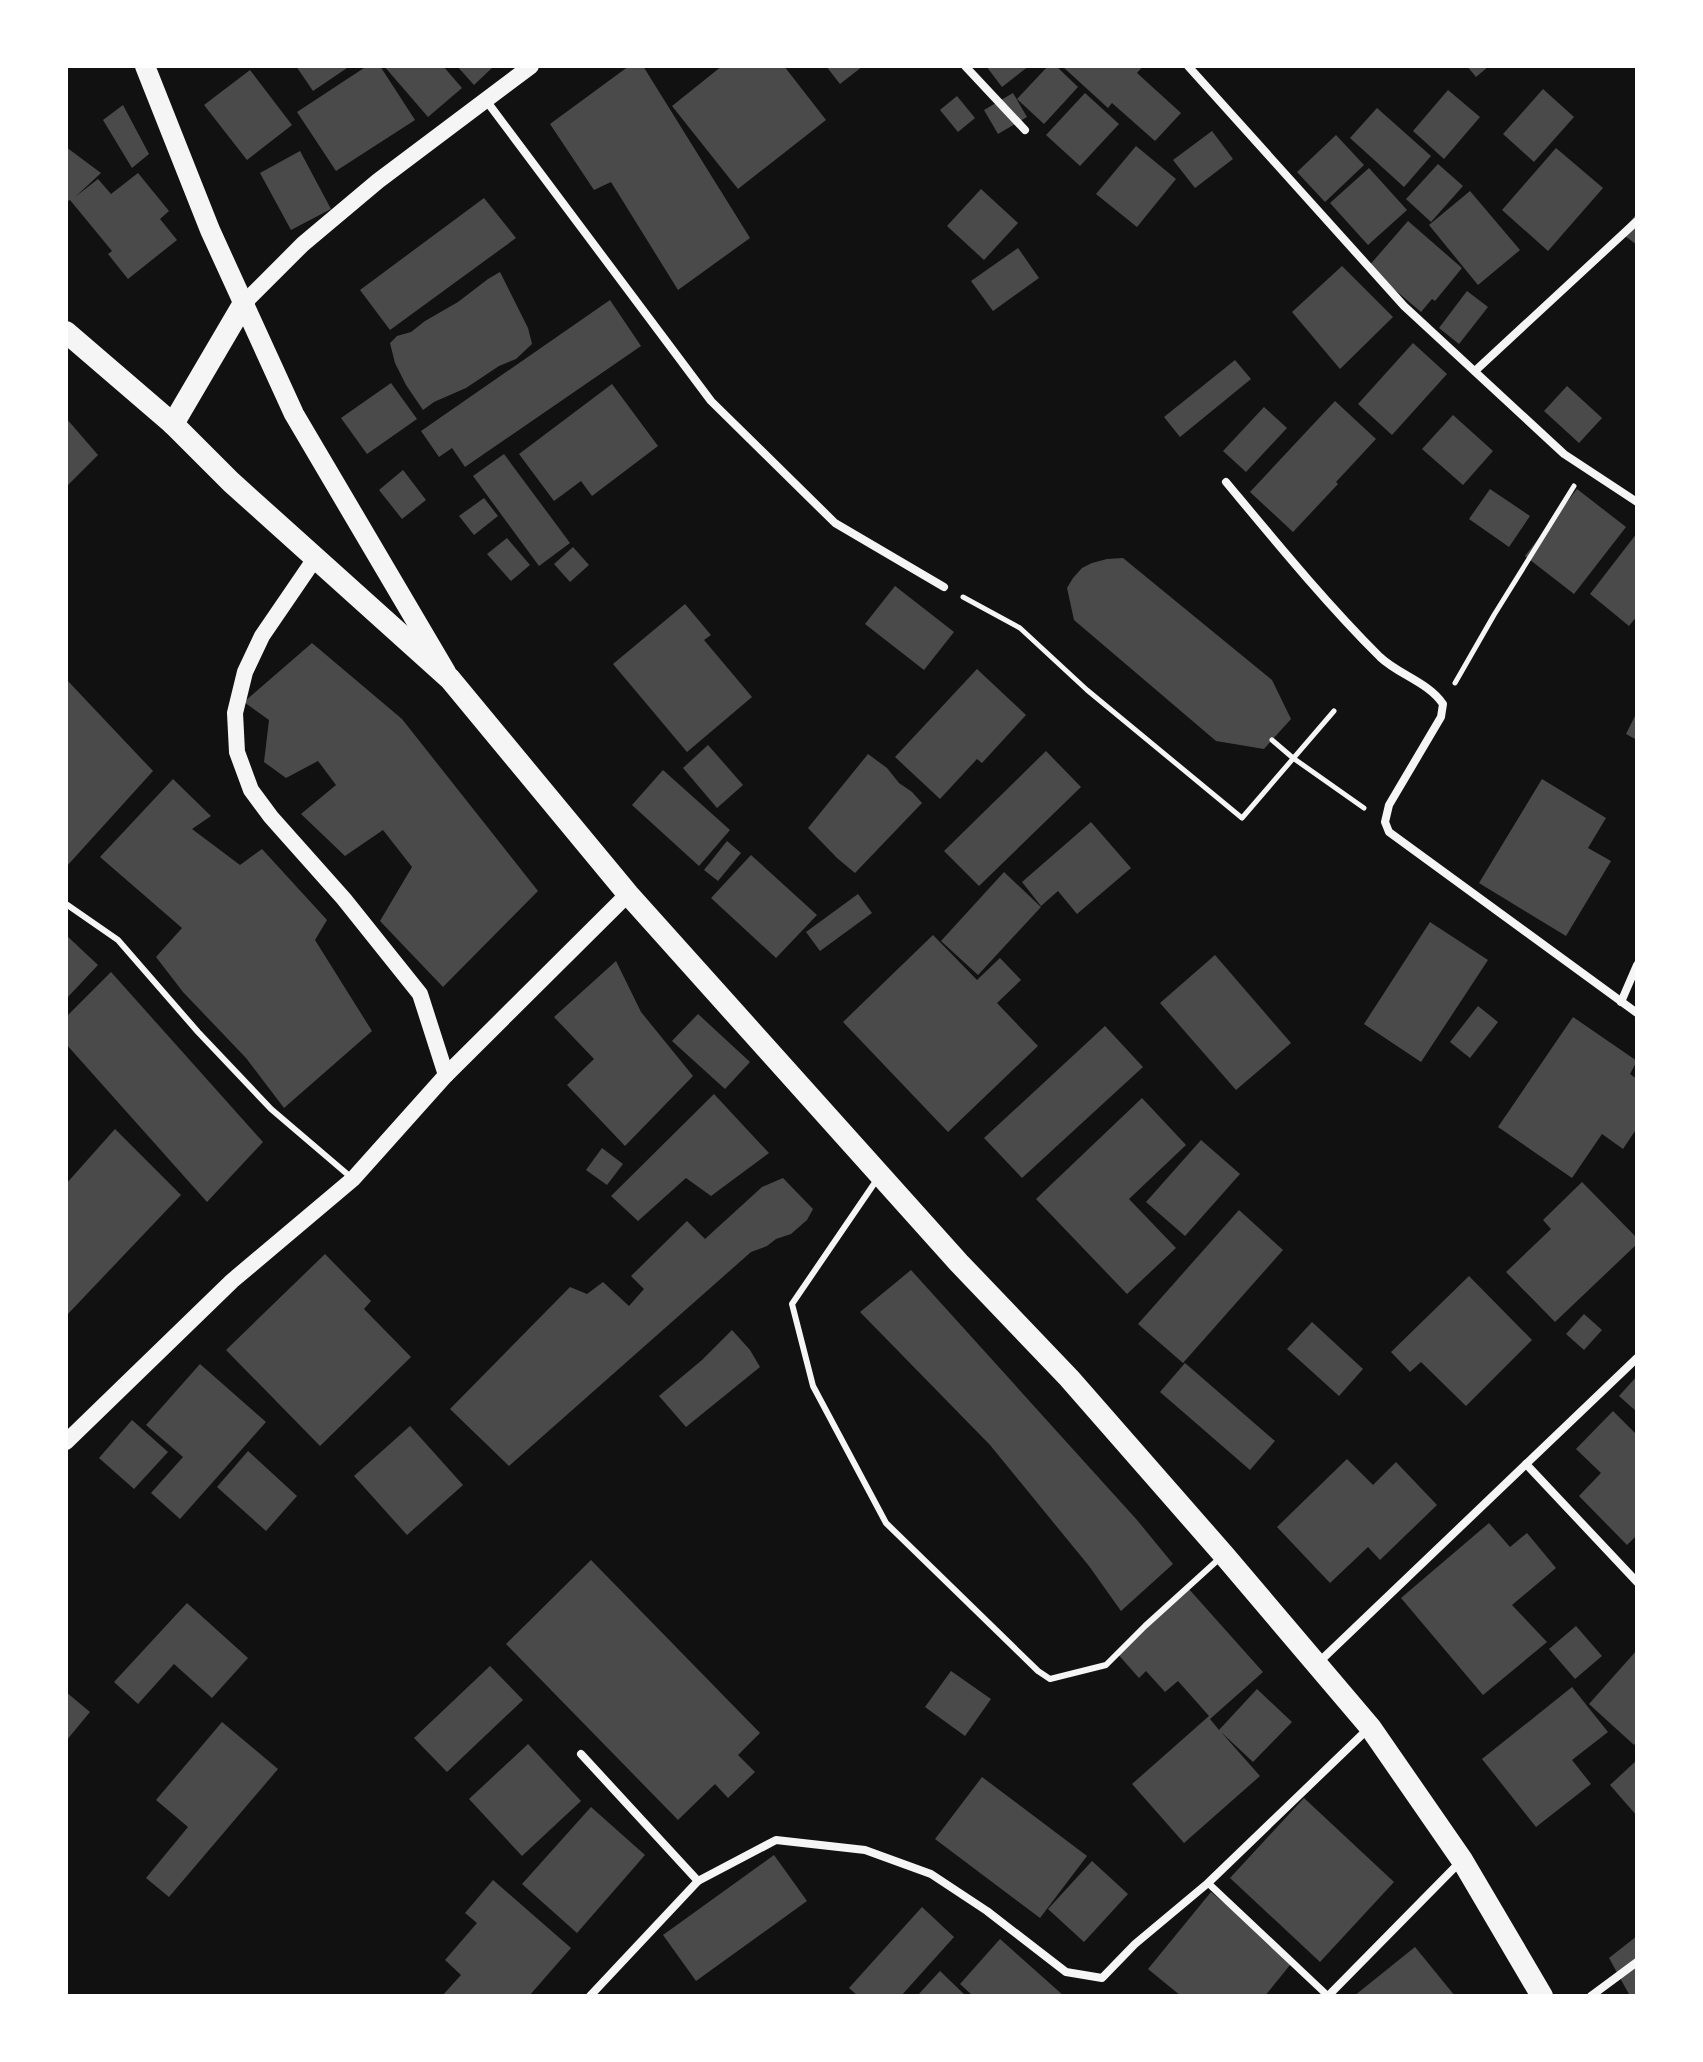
<svg xmlns="http://www.w3.org/2000/svg" width="1703" height="2062" font-family="Barlow,sans-serif">
<style>
.building{fill:#4a4a4a}
.lines{fill:none;stroke-linecap:round;stroke-linejoin:round}
.path{stroke:#f5f5f5;stroke-width:5}
.service{stroke:#f5f5f5;stroke-width:6}
.pedestrian{stroke:#f5f5f5;stroke-width:7}
.minor{stroke:#f5f5f5;stroke-width:8}
.secondary{stroke:#f5f5f5;stroke-width:16}
.primary{stroke:#f5f5f5;stroke-width:20}
.trunk{stroke:#f5f5f5;stroke-width:22}
</style>
<rect width="100%" height="100%" fill="#111"/>
<g class="building">
<polygon points="296,66 350,66 313,91"/>
<polygon points="367,66 380,66 415,120 336,171 297,112"/>
<polygon points="384,66 443,66 462,88 428,117"/>
<polygon points="457,66 494,66 474,85"/>
<polygon points="629,66 643,66 750,238 678,290 611,182 594,190 550,124"/>
<polygon points="722,66 784,66 826,120 738,189 672,106"/>
<polygon points="826,66 863,66 840,84"/>
<polygon points="986,66 1029,66 1002,87"/>
<polygon points="1048,66 1056,66 1078,87 1044,124 1017,99"/>
<polygon points="1062,66 1143,66 1137,73 1181,113 1155,141 1112,103 1108,108"/>
<polygon points="1467,66 1489,66 1476,77"/>
<polygon points="250,70 292,125 247,160 204,105"/>
<polygon points="1543,89 1574,117 1534,162 1503,134"/>
<polygon points="1448,90 1480,117 1444,159 1413,131"/>
<polygon points="1013,93 1027,117 998,134 984,110"/>
<polygon points="1085,93 1119,124 1080,166 1046,135"/>
<polygon points="957,96 975,118 958,132 940,110"/>
<polygon points="123,105 149,154 132,168 103,120"/>
<polygon points="1377,108 1431,156 1404,187 1350,138"/>
<polygon points="1212,131 1233,159 1195,188 1173,160"/>
<polygon points="1336,135 1364,165 1325,202 1297,172"/>
<polygon points="1136,146 1176,179 1137,227 1096,194"/>
<polygon points="66,147 101,173 75,197 98,179 111,194 138,173 169,211 160,219 177,240 128,279 108,254 112,251 70,200 66,202"/>
<polygon points="1556,148 1603,188 1548,251 1502,210"/>
<polygon points="300,151 331,209 291,230 260,173"/>
<polygon points="1438,164 1463,186 1431,222 1406,199"/>
<polygon points="1369,168 1407,210 1368,245 1330,203"/>
<polygon points="981,189 1018,223 984,260 947,226"/>
<polygon points="1470,191 1520,250 1478,285 1429,225"/>
<polygon points="484,198 516,238 390,330 360,290"/>
<polygon points="1637,213 1637,245 1621,233"/>
<polygon points="1408,221 1462,268 1435,301 1432,299 1421,312 1368,267"/>
<polygon points="1018,248 1039,278 993,311 971,281"/>
<polygon points="1342,266 1393,317 1340,369 1292,312"/>
<polygon points="500,272 528,328 532,344 516,359 499,366 466,388 434,402 423,410 406,385 395,363 390,343 397,336 411,332 425,321 458,302 488,279"/>
<polygon points="1467,291 1488,307 1459,344 1439,328"/>
<polygon points="610,300 641,346 465,467 452,448 439,457 421,431"/>
<polygon points="1413,343 1447,374 1392,435 1358,404"/>
<polygon points="1235,360 1251,379 1180,437 1164,417"/>
<polygon points="391,383 417,419 367,454 341,418"/>
<polygon points="612,384 658,446 592,496 581,481 554,501 519,454"/>
<polygon points="1567,386 1602,418 1579,443 1544,411"/>
<polygon points="1335,401 1376,439 1336,482 1338,484 1293,532 1250,492"/>
<polygon points="1264,407 1287,428 1246,472 1223,451"/>
<polygon points="1453,415 1493,451 1463,485 1422,449"/>
<polygon points="66,418 98,455 66,487"/>
<polygon points="504,454 570,543 539,566 473,476"/>
<polygon points="403,470 426,500 402,519 379,490"/>
<polygon points="1490,489 1530,516 1509,547 1469,519"/>
<polygon points="1577,489 1626,527 1574,594 1525,556"/>
<polygon points="484,498 498,516 474,535 459,516"/>
<polygon points="1637,533 1637,616 1629,626 1590,594"/>
<polygon points="507,538 530,565 511,581 487,554"/>
<polygon points="573,547 589,565 570,582 554,564"/>
<polygon points="1123,558 1272,680 1291,719 1264,749 1216,741 1074,620 1067,588 1073,578 1082,568 1092,563 1107,559"/>
<polygon points="895,586 954,632 924,670 865,624"/>
<polygon points="685,604 711,635 704,640 752,697 687,752 613,664"/>
<polygon points="312,643 402,719 538,891 443,987 380,921 412,867 383,830 345,856 301,814 336,785 318,761 286,778 264,762 269,720 244,702"/>
<polygon points="977,669 1026,715 982,763 977,759 940,799 895,757"/>
<polygon points="66,679 153,771 66,867"/>
<polygon points="1637,712 1637,740 1626,734"/>
<polygon points="708,745 743,785 717,808 683,768"/>
<polygon points="1046,751 1081,787 979,886 944,851"/>
<polygon points="868,754 887,768 899,783 912,792 922,803 855,873 837,858 808,828"/>
<polygon points="663,770 730,830 699,866 632,805"/>
<polygon points="173,779 211,816 192,829 240,865 262,849 327,920 315,940 372,1031 284,1108 246,1058 183,992 156,957 182,928 100,857"/>
<polygon points="1542,779 1606,818 1588,848 1611,861 1566,936 1479,883"/>
<polygon points="1091,822 1131,868 1077,914 1058,891 1041,906 1022,882"/>
<polygon points="727,841 741,853 718,881 704,870"/>
<polygon points="751,855 817,915 776,958 711,898"/>
<polygon points="1004,872 1041,907 978,975 941,941"/>
<polygon points="858,894 872,913 820,951 806,932"/>
<polygon points="1430,922 1488,960 1421,1062 1364,1024"/>
<polygon points="66,935 98,965 66,999"/>
<polygon points="933,935 977,980 1000,958 1021,980 997,1003 1038,1046 948,1132 843,1022"/>
<polygon points="1215,955 1291,1043 1236,1090 1160,1003"/>
<polygon points="616,961 641,1012 693,1076 625,1146 567,1085 594,1059 554,1017"/>
<polygon points="111,972 263,1142 207,1202 66,1044 66,1017"/>
<polygon points="1478,1006 1498,1022 1470,1058 1450,1042"/>
<polygon points="698,1014 750,1062 725,1089 672,1041"/>
<polygon points="1573,1017 1637,1061 1630,1074 1637,1079 1637,1128 1623,1149 1602,1134 1572,1178 1498,1127"/>
<polygon points="1105,1026 1143,1067 1022,1178 984,1138"/>
<polygon points="714,1094 769,1153 711,1196 686,1178 638,1221 611,1196"/>
<polygon points="1142,1098 1186,1145 1129,1199 1176,1248 1127,1294 1036,1199"/>
<polygon points="115,1129 181,1195 66,1316 66,1184"/>
<polygon points="1201,1140 1240,1174 1185,1236 1146,1202"/>
<polygon points="602,1148 623,1164 607,1185 586,1170"/>
<polygon points="783,1178 813,1209 807,1220 791,1234 776,1239 767,1246 751,1252 509,1466 450,1409 570,1287 587,1294 603,1282 629,1306 644,1289 631,1276 687,1221 705,1239 762,1187"/>
<polygon points="1582,1182 1637,1238 1637,1244 1555,1322 1506,1272 1551,1229 1543,1220"/>
<polygon points="1239,1210 1283,1250 1183,1363 1138,1324"/>
<polygon points="325,1254 371,1301 364,1309 411,1357 320,1446 226,1350"/>
<polygon points="911,1270 1137,1520 1173,1564 1121,1611 1089,1566 990,1445 860,1312"/>
<polygon points="1469,1276 1532,1340 1466,1406 1421,1362 1410,1372 1391,1352"/>
<polygon points="1584,1314 1602,1330 1584,1350 1566,1334"/>
<polygon points="1312,1322 1363,1369 1339,1396 1287,1349"/>
<polygon points="732,1330 750,1350 760,1367 686,1427 659,1396 702,1360"/>
<polygon points="1185,1363 1275,1441 1250,1470 1160,1392"/>
<polygon points="200,1364 266,1422 180,1519 151,1493 183,1457 146,1425"/>
<polygon points="1637,1376 1637,1412 1619,1396"/>
<polygon points="1613,1411 1637,1435 1637,1535 1627,1545 1579,1496 1601,1473 1576,1449"/>
<polygon points="132,1420 168,1452 134,1489 99,1458"/>
<polygon points="410,1426 463,1485 407,1535 354,1476"/>
<polygon points="248,1451 297,1496 266,1531 217,1487"/>
<polygon points="1347,1459 1373,1485 1396,1462 1437,1505 1380,1560 1368,1547 1330,1583 1277,1527"/>
<polygon points="1489,1523 1510,1547 1527,1533 1556,1568 1512,1605 1547,1642 1483,1695 1401,1598"/>
<polygon points="591,1560 760,1733 738,1755 755,1772 728,1798 715,1784 678,1820 506,1644"/>
<polygon points="1188,1588 1263,1672 1210,1719 1219,1730 1257,1689 1292,1722 1253,1762 1221,1732 1260,1776 1184,1843 1132,1784 1209,1716 1178,1681 1165,1692 1146,1671 1139,1678 1116,1652"/>
<polygon points="187,1603 248,1658 212,1698 174,1664 138,1704 114,1682"/>
<polygon points="1576,1626 1602,1656 1575,1679 1549,1649"/>
<polygon points="1637,1650 1637,1741 1634,1745 1589,1704"/>
<polygon points="490,1666 523,1700 447,1772 414,1738"/>
<polygon points="951,1671 991,1699 965,1736 925,1707"/>
<polygon points="1572,1687 1608,1732 1572,1760 1591,1784 1536,1827 1482,1759"/>
<polygon points="66,1692 90,1712 66,1741"/>
<polygon points="222,1722 278,1769 169,1897 146,1878 188,1827 156,1800"/>
<polygon points="528,1744 581,1801 522,1856 469,1799"/>
<polygon points="1637,1760 1637,1816 1610,1785"/>
<polygon points="982,1777 1087,1856 1040,1918 935,1839"/>
<polygon points="1304,1798 1394,1882 1320,1962 1230,1878"/>
<polygon points="591,1807 645,1855 577,1933 522,1884"/>
<polygon points="774,1855 807,1901 696,1981 663,1935"/>
<polygon points="1092,1861 1128,1894 1084,1942 1048,1909"/>
<polygon points="493,1880 571,1948 529,1996 442,1996 461,1975 445,1960 477,1923 465,1913"/>
<polygon points="1211,1892 1294,1960 1265,1996 1181,1996 1148,1969"/>
<polygon points="922,1907 954,1937 901,1996 858,1996 849,1988"/>
<polygon points="1637,1936 1637,1996 1630,1996 1609,1958"/>
<polygon points="1000,1939 1064,1996 973,1996 960,1984"/>
<polygon points="1415,1947 1455,1996 1354,1996"/>
<polygon points="940,1971 966,1996 917,1996"/>
</g>
<g class="lines">
<g class="path">
<polyline points="963,597 1020,628 1087,690 1242,818 1334,711"/>
<polyline points="1455,683 1494,615 1574,486"/>
<polyline points="1272,740 1293,758 1364,808"/>
</g>
<g class="service">
<polyline points="66,904 118,940 198,1032 271,1109 353,1179"/>
<polyline points="878,1178 792,1304 813,1386 886,1523 1038,1671 1050,1679 1106,1665 1145,1626 1220,1558"/>
</g>
<polyline class="pedestrian" points="1208,1883 1328,1996"/>
<g class="minor">
<polyline points="965,66 1025,130"/>
<polyline points="1188,66 1404,306 1564,454 1637,502"/>
<polyline points="485,99 711,401 835,523 944,587"/>
<polyline points="1475,371 1637,221"/>
<path d="M1226,482C1276,542 1325,602 1380,657C1399,675 1428,682 1443,704L1441,717L1389,805L1385,822L1389,832L1637,1013"/>
<polyline points="1621,1002 1637,965"/>
<polyline points="1526,1464 1637,1582"/>
<polyline points="1317,1664 1637,1358"/>
<polyline points="581,1754 698,1881"/>
<polyline points="590,1996 698,1881 776,1840 865,1850 931,1874 987,1911 1066,1972 1102,1978 1135,1944 1208,1883 1370,1727"/>
<polyline points="1328,1996 1461,1861"/>
<polyline points="1591,1996 1637,1962"/>
</g>
<g class="secondary">
<polyline points="244,303 303,244 378,181 531,66"/>
<polyline points="316,557 262,636 245,672 235,713 237,752 251,790 271,817 344,899 420,994 446,1075"/>
<polyline points="66,1442 232,1281 353,1179 446,1075 628,894"/>
</g>
<polyline class="primary" points="145,66 210,230 294,414 446,672"/>
<g class="trunk">
<polyline points="66,332 173,424 231,482 450,679 628,894 959,1263 1069,1378 1224,1555 1370,1727 1462,1860 1542,1996"/>
<polyline points="173,424 244,303"/>
</g>
</g>
<rect width="1703" height="2062" fill="none" stroke="#ffffff" stroke-width="136"/>
</svg>
